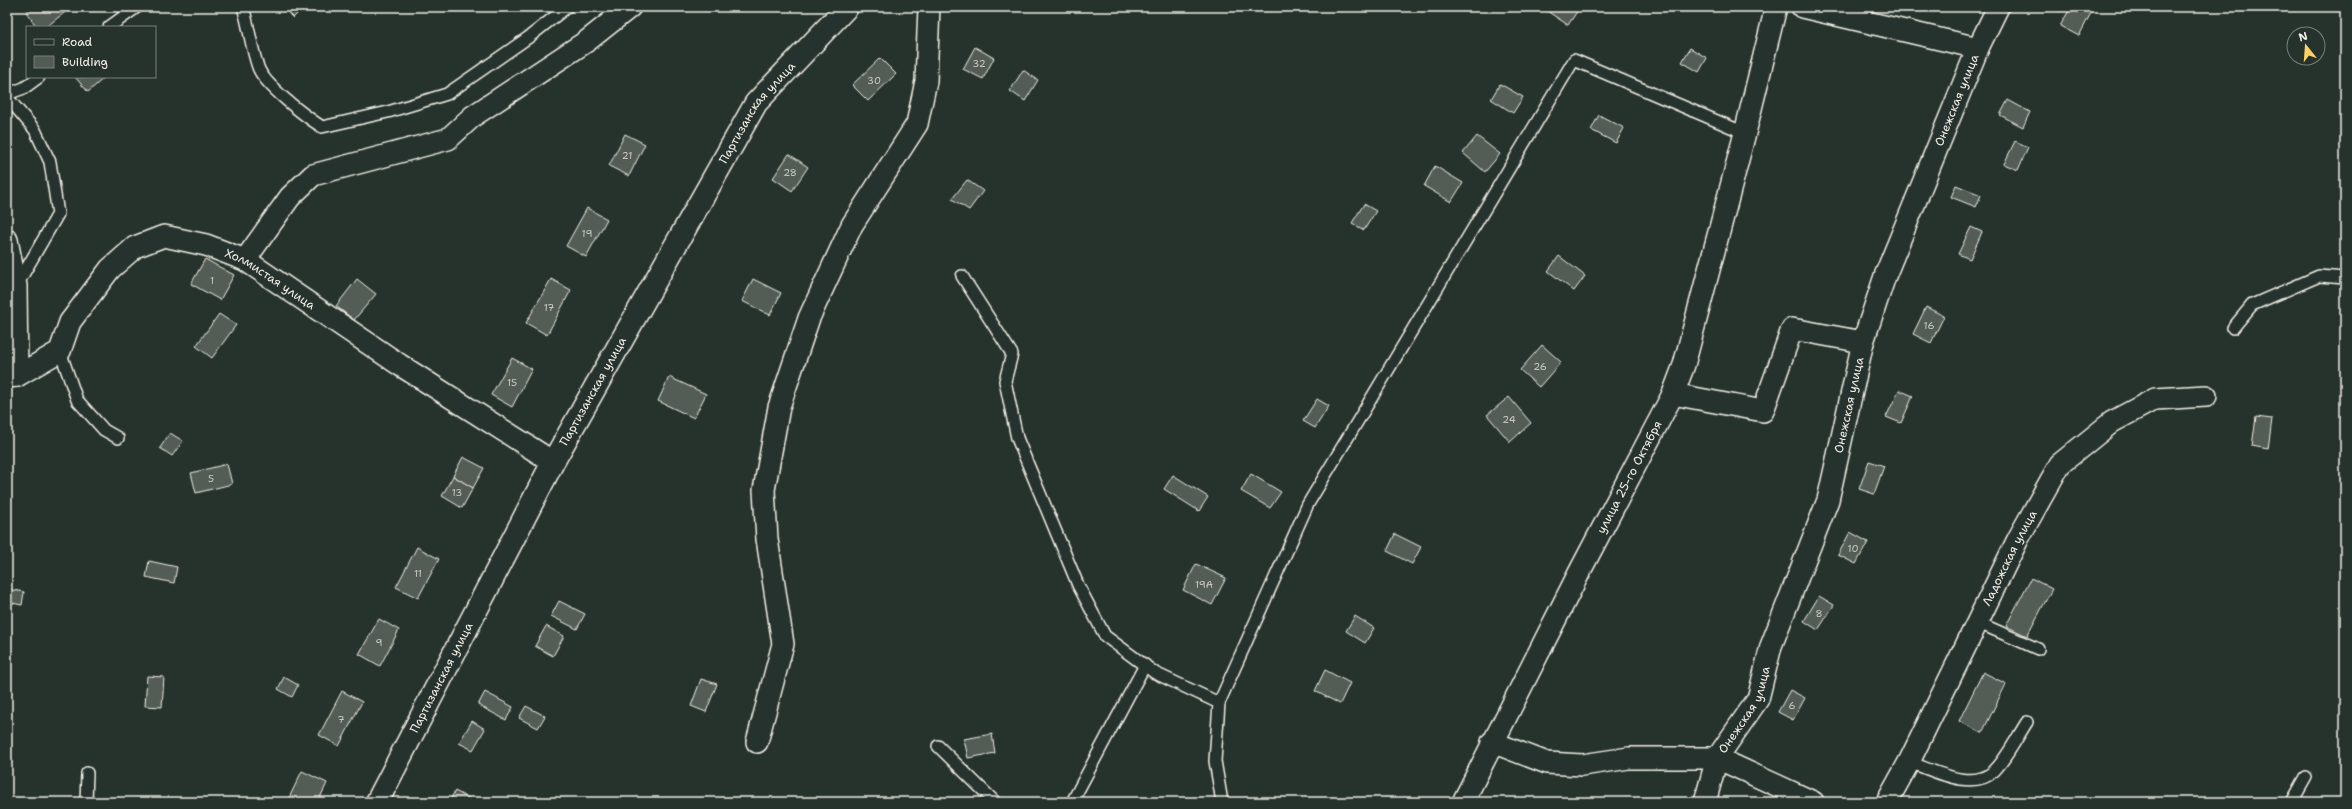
<svg xmlns="http://www.w3.org/2000/svg" width="2352" height="809" font-family="'Shantell Sans',sans-serif">
<style>
.building{fill:#525c55;stroke:#f4f1e8}
.lines{fill:none;stroke-linecap:round;stroke-linejoin:round}
.lane-casing{stroke:#f4f1e8;stroke-width:14}
.street-casing{stroke:#f4f1e8;stroke-width:24}
.primary-casing{stroke:#f4f1e8;stroke-width:25}
.lane{stroke:#26332d;stroke-width:11}
.street{stroke:#26332d;stroke-width:21}
.primary{stroke:#26332d;stroke-width:22}
.labels{text-anchor:middle;dominant-baseline:central;stroke-width:4;stroke-linejoin:round;paint-order:stroke}
.number-label{font-size:10px;fill:#ccccc3}
.street-label{font-size:12px;fill:#f4f1e8;stroke:#26332d}
</style>
<rect width="100%" height="100%" fill="#26332d"/>
<filter id="ink" filterUnits="userSpaceOnUse"><feTurbulence type="fractalNoise" baseFrequency=".025" numOctaves="2"/><feDisplacementMap in="SourceGraphic" scale="8" xChannelSelector="R" yChannelSelector="G"/><feConvolveMatrix kernelMatrix="1 2 1 2 8 2 1 2 1" color-interpolation-filters="sRGB"/></filter>
<g filter="url(#ink)">
<g class="building">
<polygon points="32,7 68,7 69,9 46,27 37,27 26,12"/>
<polygon points="282,7 304,7 293,18"/>
<polygon points="1541,7 1580,7 1568,25"/>
<polygon points="2071,7 2094,7 2079,36 2060,26"/>
<polygon points="975,47 994,58 983,79 963,69"/>
<polygon points="1690,48 1707,58 1699,72 1682,62"/>
<polygon points="880,58 896,74 868,101 852,85"/>
<polygon points="1023,70 1038,80 1025,101 1010,91"/>
<polygon points="75,77 105,77 88,92"/>
<polygon points="1500,84 1523,97 1513,113 1491,99"/>
<polygon points="2008,100 2030,112 2023,127 2000,115"/>
<polygon points="1599,115 1624,128 1616,143 1591,130"/>
<polygon points="625,134 645,144 629,176 609,166"/>
<polygon points="1477,136 1500,154 1485,172 1463,153"/>
<polygon points="2015,141 2028,147 2018,170 2004,164"/>
<polygon points="789,154 808,167 792,191 773,178"/>
<polygon points="1435,166 1463,183 1451,202 1424,186"/>
<polygon points="967,180 983,191 969,210 952,199"/>
<polygon points="1956,185 1981,195 1976,207 1951,197"/>
<polygon points="1364,204 1376,211 1364,230 1352,223"/>
<polygon points="587,208 607,219 586,257 566,246"/>
<polygon points="1971,227 1982,232 1970,259 1958,254"/>
<polygon points="1559,256 1585,276 1574,291 1548,271"/>
<polygon points="205,259 234,275 220,300 191,284"/>
<polygon points="357,279 376,294 354,320 336,306"/>
<polygon points="551,279 571,290 547,335 526,323"/>
<polygon points="753,279 781,293 770,315 742,301"/>
<polygon points="1926,307 1944,316 1931,343 1913,334"/>
<polygon points="219,314 236,325 212,358 196,346"/>
<polygon points="1542,345 1561,362 1539,387 1520,370"/>
<polygon points="512,358 532,369 512,407 491,395"/>
<polygon points="669,377 706,394 694,418 658,401"/>
<polygon points="1899,390 1913,396 1901,423 1886,417"/>
<polygon points="1509,397 1531,423 1510,442 1487,415"/>
<polygon points="1317,399 1329,406 1315,428 1303,421"/>
<polygon points="2256,417 2272,419 2268,449 2252,446"/>
<polygon points="170,433 183,441 172,456 160,448"/>
<polygon points="463,457 484,468 473,488 453,476"/>
<polygon points="1869,461 1884,466 1874,494 1859,489"/>
<polygon points="227,464 232,484 196,493 191,473"/>
<polygon points="1251,474 1281,492 1270,508 1241,491"/>
<polygon points="1173,475 1208,497 1199,511 1164,489"/>
<polygon points="453,476 473,488 462,508 442,496"/>
<polygon points="1850,532 1868,542 1856,564 1838,555"/>
<polygon points="1395,534 1421,547 1412,564 1387,551"/>
<polygon points="417,547 439,559 418,598 396,587"/>
<polygon points="149,561 177,567 174,583 146,577"/>
<polygon points="1196,564 1226,578 1212,605 1183,590"/>
<polygon points="2031,578 2052,589 2027,636 2006,626"/>
<polygon points="7,589 24,592 22,605 7,602"/>
<polygon points="1819,596 1834,605 1818,630 1804,621"/>
<polygon points="559,601 585,614 577,629 551,616"/>
<polygon points="1355,616 1374,628 1365,643 1346,631"/>
<polygon points="379,619 399,630 380,666 359,654"/>
<polygon points="546,626 564,636 553,656 535,646"/>
<polygon points="1325,670 1350,683 1340,704 1315,691"/>
<polygon points="1983,672 2006,684 1982,733 1959,721"/>
<polygon points="147,676 164,677 162,707 145,706"/>
<polygon points="284,677 298,685 292,697 278,689"/>
<polygon points="701,679 717,684 706,712 691,706"/>
<polygon points="1790,690 1805,698 1793,720 1778,712"/>
<polygon points="342,691 362,702 339,746 319,735"/>
<polygon points="485,692 513,707 506,720 478,705"/>
<polygon points="526,706 545,716 538,728 519,718"/>
<polygon points="472,721 485,729 473,750 459,743"/>
<polygon points="992,734 995,753 968,758 964,739"/>
<polygon points="302,771 327,783 318,802 287,802"/>
<polygon points="455,791 470,799 469,802 449,802"/>
</g>
<g class="lines">
<defs>
<g id="lane">
<path d="M243,7C249,26 251,47 258,67C264,85 305,116 322,127L388,112L447,94L529,37L567,7"/>
<polyline points="109,27 137,7"/>
<polyline points="7,94 24,88 39,77"/>
<polyline points="7,97 35,130 50,162 58,214 17,285"/>
<polyline points="962,276 1012,354 1005,381 1017,438 1078,585 1105,636 1155,673 1219,703 1215,761 1222,802"/>
<polyline points="2233,328 2252,305 2319,276 2345,278"/>
<polyline points="60,351 77,400 104,430 118,438"/>
<polyline points="1979,623 2038,649"/>
<polyline points="1219,703 1308,504 1574,60 1745,133"/>
<polyline points="938,746 995,802"/>
<path d="M1909,762C1933,770 1972,792 1994,771C2007,758 2017,737 2027,722"/>
<polyline points="86,802 87,773"/>
<polyline points="1072,802 1145,665"/>
<polyline points="2292,802 2306,777"/>
</g>
<g id="street">
<polyline points="1802,7 1978,48"/>
<polyline points="7,240 16,286 17,376"/>
<polyline points="245,260 290,197 313,175 448,139 473,116 587,41 630,7"/>
<path id="s1" d="M7,377L17,376L60,351L70,322L110,269L135,247L164,236L206,245L245,260L400,365L553,462"/>
<polyline points="1673,394 1763,411 1792,329 1863,342"/>
<polyline points="757,742 783,644 767,539 764,490 779,407 809,318 852,225 917,124 926,81 929,7"/>
<polyline points="1492,742 1547,763 1582,765 1629,758 1717,758 1813,802"/>
<path id="s2" d="M1463,802L1579,573L1673,394L1684,365L1745,133L1776,7"/>
<path id="s3" d="M1705,802L1717,758L1758,699L1771,646L1828,500L1863,342L1885,276L1978,48L1998,7"/>
<path id="s4" d="M1887,802L1909,762L2018,539L2060,464L2112,422L2155,399L2206,396"/>
</g>
<g id="primary">
<path id="s5" d="M377,802L553,462L756,103L847,7"/>
</g>
</defs>
<use href="#lane" class="lane-casing"/>
<use href="#street" class="street-casing"/>
<use href="#primary" class="primary-casing"/>
<use href="#lane" class="lane"/>
<use href="#street" class="street"/>
<use href="#primary" class="primary"/>
</g>
</g>
<g class="labels">
<g class="number-label">
<text x="979" y="63">32</text>
<text x="874" y="80">30</text>
<text x="627" y="155">21</text>
<text x="790" y="172">28</text>
<text x="587" y="233">19</text>
<text x="212" y="280">1</text>
<text x="549" y="307">17</text>
<text x="1929" y="325">16</text>
<text x="1540" y="366">26</text>
<text x="512" y="382">15</text>
<text x="1509" y="419">24</text>
<text x="211" y="478">5</text>
<text x="457" y="492">13</text>
<text x="1853" y="548">10</text>
<text x="418" y="573">11</text>
<text x="1204" y="584">19А</text>
<text x="1819" y="613">8</text>
<text x="379" y="642">9</text>
<text x="1792" y="705">6</text>
<text x="341" y="719">7</text>
</g>
<g class="street-label">
<text stroke="none"><textPath href="#s3" startOffset="750">Онежская улица</textPath></text>
<text stroke="none"><textPath href="#s5" startOffset="788">Партизанская улица</textPath></text>
<text stroke="none"><textPath href="#s1" startOffset="337">Холмистая улица</textPath></text>
<text stroke="none"><textPath href="#s5" startOffset="464">Партизанская улица</textPath></text>
<text stroke="none"><textPath href="#s3" startOffset="426">Онежская улица</textPath></text>
<text stroke="none"><textPath href="#s2" startOffset="365">улица 25-го Октября</textPath></text>
<text stroke="none"><textPath href="#s4" startOffset="273">Ладожская улица</textPath></text>
<text stroke="none"><textPath href="#s5" startOffset="140">Партизанская улица</textPath></text>
<text stroke="none"><textPath href="#s3" startOffset="102">Онежская улица</textPath></text>
</g>
</g>
<rect width="2352" height="809" fill="none" stroke="#26332d" stroke-width="24"/>
<rect x="12" y="12" width="2328" height="785" fill="none" stroke="#f4f1e8" stroke-width="1.5" filter="url(#ink)"/>
<rect x="26" y="26" width="130" height="52" fill="#26332d" stroke="#787f78"/>
<rect x="34" y="39" width="20" height="6" fill="#26332d" stroke="#787f78"/>
<text x="62" y="46" font-size="12" fill="#f4f1e8">Road</text>
<rect x="34" y="56" width="20" height="12" fill="#525c55" stroke="#787f78"/>
<text x="62" y="66" font-size="12" fill="#f4f1e8">Building</text>
<g transform="translate(2306 46) rotate(343)"><circle r="19" fill="#26332d" stroke="#787f78"/>
<path d="M0-3L7 15L0 10L-7 15Z" fill="#ffd166"/>
<text y="-6" font-size="11" font-weight="bold" text-anchor="middle" fill="#f4f1e8">N</text>
</g>
</svg>
